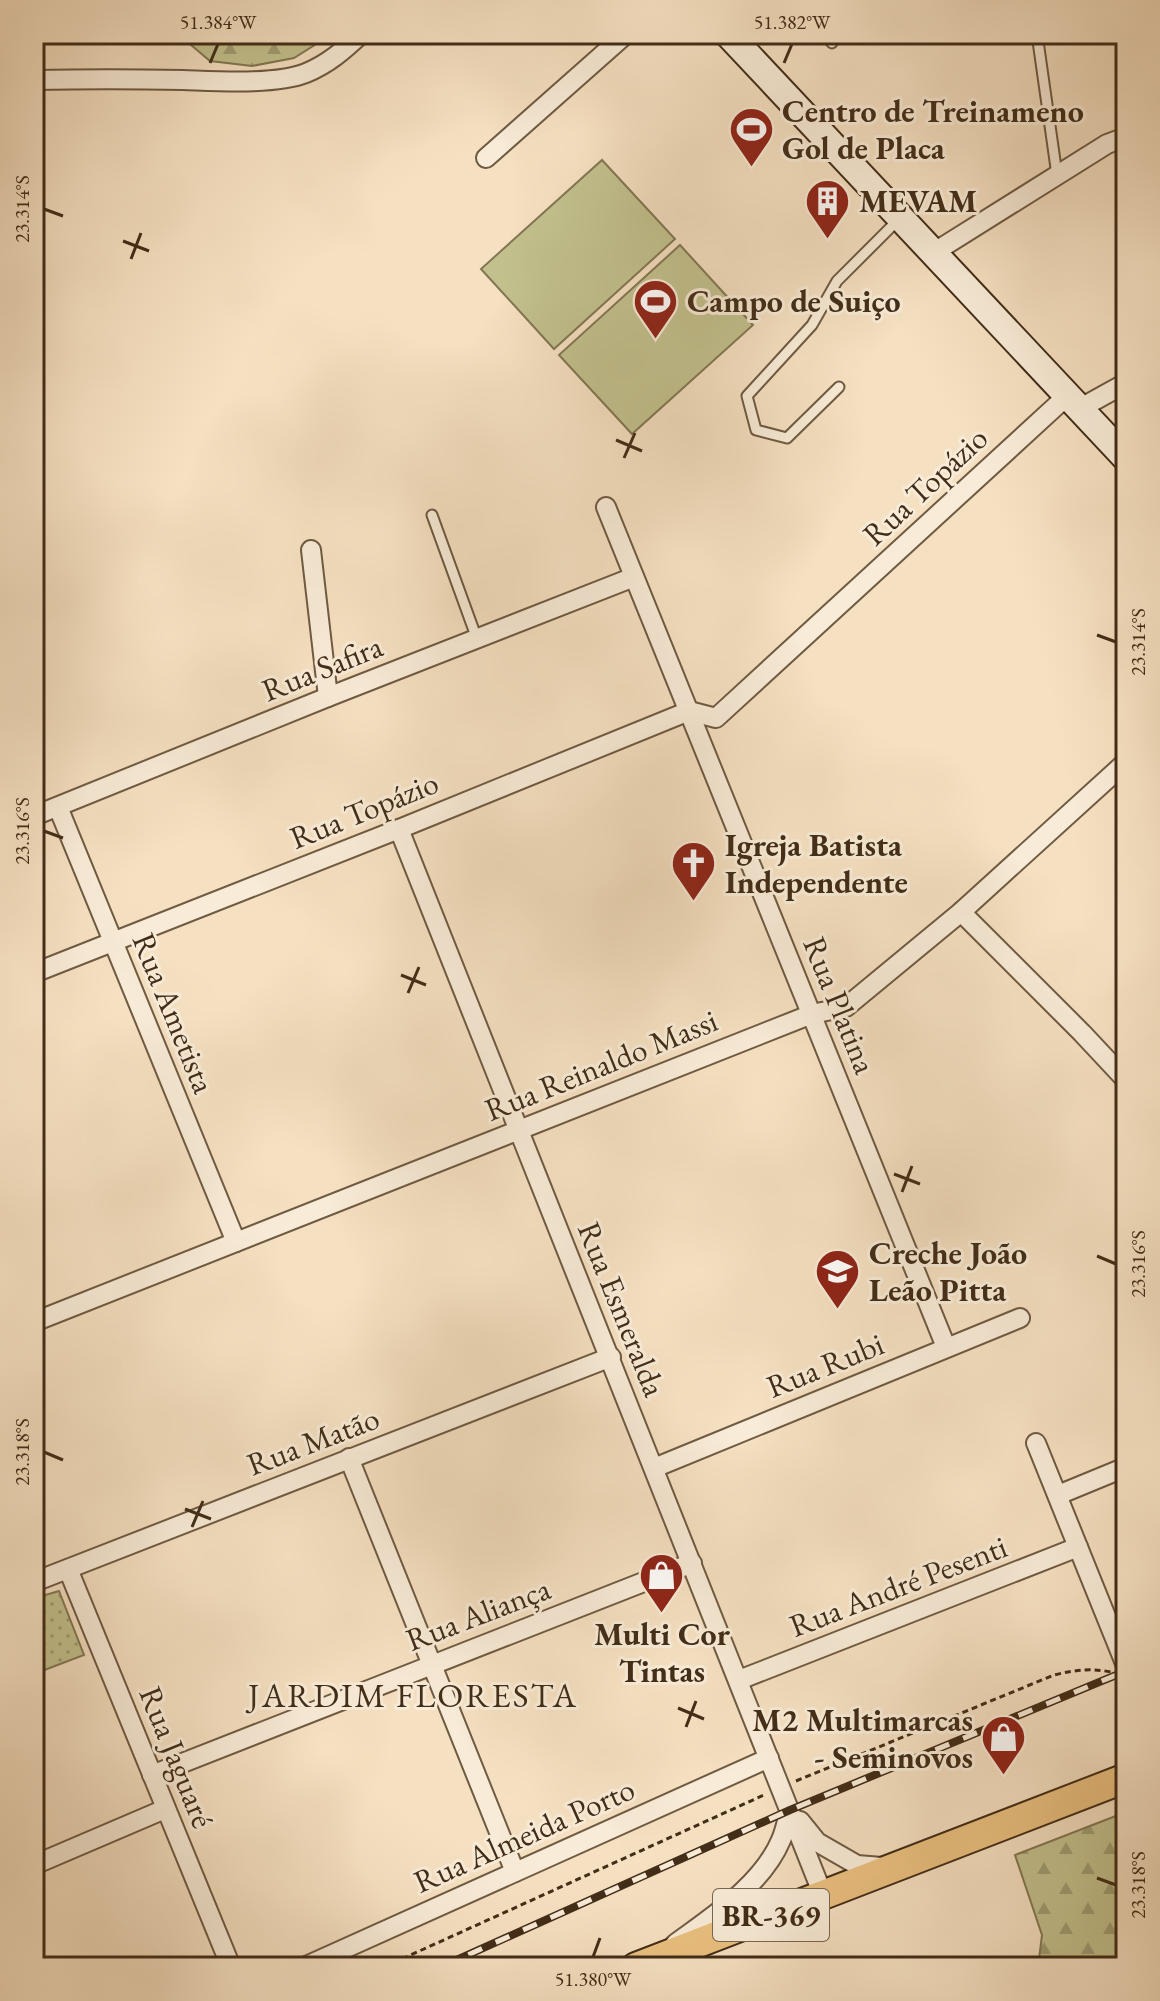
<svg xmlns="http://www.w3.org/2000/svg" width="1160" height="2001" font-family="'EB Garamond',serif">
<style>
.grass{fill:#c2c18e;stroke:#827753;stroke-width:2}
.forest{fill:url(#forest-firs);stroke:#827753;stroke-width:2}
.park{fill:url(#park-dots);stroke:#827753;stroke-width:2}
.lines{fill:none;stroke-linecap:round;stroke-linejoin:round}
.service-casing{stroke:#6f5a42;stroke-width:13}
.minor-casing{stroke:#6f5a42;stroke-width:22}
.secondary-casing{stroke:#422d18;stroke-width:30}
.primary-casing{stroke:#422d18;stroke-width:32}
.path{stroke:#422d18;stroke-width:3;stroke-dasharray:6 4;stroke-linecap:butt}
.service{stroke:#f8ebd7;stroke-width:9}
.minor{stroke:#f8ebd7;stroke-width:18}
.secondary{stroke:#f8ebd7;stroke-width:26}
.primary{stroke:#eac080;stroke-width:28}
.rail-casing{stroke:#422d18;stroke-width:8}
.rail{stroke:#f8ebd7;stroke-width:5;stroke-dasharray:15;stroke-linecap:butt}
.ticks{fill:none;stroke:#422d18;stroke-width:3}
.labels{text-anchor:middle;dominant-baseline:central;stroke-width:6;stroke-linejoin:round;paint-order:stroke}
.shield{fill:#f8ebd7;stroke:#796651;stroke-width:2}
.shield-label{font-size:30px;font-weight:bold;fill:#422d18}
.poi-label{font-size:32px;font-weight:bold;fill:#422d18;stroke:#f8ebd7;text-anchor:start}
.street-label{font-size:32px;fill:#422d18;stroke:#f8ebd7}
.neighbourhood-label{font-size:34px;letter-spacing:2px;fill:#422d18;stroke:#f8ebd7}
.neatline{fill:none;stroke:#422d18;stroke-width:3}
.ticks-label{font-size:20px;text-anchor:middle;fill:#422d18}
</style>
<defs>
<pattern id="forest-firs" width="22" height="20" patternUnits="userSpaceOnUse" patternTransform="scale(2)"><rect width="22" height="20" fill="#c2c18e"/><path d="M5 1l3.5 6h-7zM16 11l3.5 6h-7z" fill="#9f9d73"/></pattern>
<pattern id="park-dots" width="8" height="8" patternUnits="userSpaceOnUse" patternTransform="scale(2)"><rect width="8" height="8" fill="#c2c18e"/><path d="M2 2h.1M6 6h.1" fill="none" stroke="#9f9d73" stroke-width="1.8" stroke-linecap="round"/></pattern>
</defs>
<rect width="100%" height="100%" fill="#f5e0c1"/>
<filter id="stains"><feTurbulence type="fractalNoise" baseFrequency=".0025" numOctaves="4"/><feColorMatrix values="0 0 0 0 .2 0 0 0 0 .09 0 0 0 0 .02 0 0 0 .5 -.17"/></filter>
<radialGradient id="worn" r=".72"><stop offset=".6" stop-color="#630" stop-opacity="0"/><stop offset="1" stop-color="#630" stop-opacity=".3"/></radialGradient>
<g class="grass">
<polygon points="602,160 675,239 554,349 481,269"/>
<polygon points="680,245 753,325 632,434 559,355"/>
</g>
<g class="forest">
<polygon points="178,34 332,34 294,58 252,66 210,61"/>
<polygon points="1126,1812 1126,1967 1038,1967 1042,1935 1015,1855"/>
</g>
<polygon class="park" points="59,1591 84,1655 34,1674 34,1602 38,1597"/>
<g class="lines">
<defs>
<g id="service">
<polyline points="824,34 832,43"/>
<polyline points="1037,34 1057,175"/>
<polyline points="839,387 787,438 756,430 747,396 812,325 837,281 898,220"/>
<polyline points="432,515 477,639"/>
</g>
<g id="minor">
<path d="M34,80C84,79 133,79 183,80C216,81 276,85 306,73C328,64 344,50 361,34"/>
<polyline points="486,158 626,34"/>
<polyline points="933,253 1107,144 1126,137"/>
<polyline points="1079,409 1126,383"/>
<polyline points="606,507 946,1347"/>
<polyline points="311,550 328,697"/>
<polyline points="58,807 236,1242"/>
<polyline points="34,816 328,697 634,577"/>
<polyline points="399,829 823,1895"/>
<polyline points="961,912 1082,1033 1126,1080"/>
<polyline points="34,973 399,829 689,711 716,718 1067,396"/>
<polyline points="34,1322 812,1014 846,1007 961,912 1126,762"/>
<polyline points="1036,1443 1126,1666"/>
<polyline points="349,1458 515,1872"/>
<polyline points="654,1468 1020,1318"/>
<polyline points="1058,1495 1126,1467"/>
<polyline points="68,1569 231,1967"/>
<polyline points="34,1582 611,1357"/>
<polyline points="739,1680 1078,1547"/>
<polyline points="152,1775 692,1563"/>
<polyline points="800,1821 817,1842 857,1865 882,1867"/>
<polyline points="34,1865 165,1809"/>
<path d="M675,1944C713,1916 762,1885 781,1840C785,1831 787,1820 790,1810"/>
<polyline points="304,1967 769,1758"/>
</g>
<polyline id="secondary" points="728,34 1126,458"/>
<polyline id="primary" points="636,1967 1126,1778"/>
</defs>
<use href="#service" class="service-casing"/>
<use href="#minor" class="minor-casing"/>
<use href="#secondary" class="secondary-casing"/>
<use href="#primary" class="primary-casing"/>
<g class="path">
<polyline points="34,1648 39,1647"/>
<path d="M796,1781L1054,1675C1074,1670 1091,1668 1111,1672"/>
<polyline points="384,1967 764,1795"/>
</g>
<use href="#service" class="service"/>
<use href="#minor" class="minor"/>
<use href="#secondary" class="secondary"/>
<use href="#primary" class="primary"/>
<defs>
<polyline id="rail" points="441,1967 790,1810 1126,1671"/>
</defs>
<use href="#rail" class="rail-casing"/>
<use href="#rail" class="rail"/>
</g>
<path class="ticks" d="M210,63L218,44M784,63L792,44M44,209L63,216M123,241L149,251M131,259L141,233M616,440L642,451M624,458L635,433M1097,635L1116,642M44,831L63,838M401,975L426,985M408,993L419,967M894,1174L920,1184M902,1192L912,1166M1097,1256L1116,1264M44,1452L63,1460M185,1509L211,1519M192,1527L203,1501M678,1708L704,1719M686,1727L696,1701M1097,1878L1116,1885M593,1957L600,1938"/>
<defs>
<symbol id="stadium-pin" viewBox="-11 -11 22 30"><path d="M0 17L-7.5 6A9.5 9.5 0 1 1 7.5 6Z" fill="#8f2418" stroke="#f8ebd7"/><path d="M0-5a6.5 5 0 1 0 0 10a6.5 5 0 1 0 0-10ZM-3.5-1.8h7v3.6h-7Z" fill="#fff"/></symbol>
<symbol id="building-pin" viewBox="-11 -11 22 30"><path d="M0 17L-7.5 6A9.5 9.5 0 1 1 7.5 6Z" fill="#8f2418" stroke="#f8ebd7"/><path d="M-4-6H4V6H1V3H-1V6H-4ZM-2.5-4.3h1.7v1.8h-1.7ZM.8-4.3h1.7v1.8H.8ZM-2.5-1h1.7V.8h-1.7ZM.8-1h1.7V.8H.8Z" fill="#fff"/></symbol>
<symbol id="church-pin" viewBox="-11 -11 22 30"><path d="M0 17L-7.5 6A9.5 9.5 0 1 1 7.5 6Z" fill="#8f2418" stroke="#f8ebd7"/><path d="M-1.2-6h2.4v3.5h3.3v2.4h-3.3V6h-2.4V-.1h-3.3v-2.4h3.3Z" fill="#fff"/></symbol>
<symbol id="school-pin" viewBox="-11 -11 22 30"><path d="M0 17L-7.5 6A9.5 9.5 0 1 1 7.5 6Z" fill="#8f2418" stroke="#f8ebd7"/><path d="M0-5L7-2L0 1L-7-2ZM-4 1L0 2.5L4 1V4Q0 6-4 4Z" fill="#fff"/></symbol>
<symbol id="shop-pin" viewBox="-11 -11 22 30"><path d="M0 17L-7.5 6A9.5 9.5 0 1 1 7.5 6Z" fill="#8f2418" stroke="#f8ebd7"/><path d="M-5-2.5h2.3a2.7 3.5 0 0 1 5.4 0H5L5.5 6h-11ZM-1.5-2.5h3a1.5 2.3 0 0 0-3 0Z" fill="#fff"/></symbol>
</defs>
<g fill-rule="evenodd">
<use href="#stadium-pin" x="726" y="104" width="51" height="69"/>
<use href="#building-pin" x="802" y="176" width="51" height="69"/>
<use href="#stadium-pin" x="630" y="276" width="51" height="69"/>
<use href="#church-pin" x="668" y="838" width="51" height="69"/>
<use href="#school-pin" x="812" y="1246" width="51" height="69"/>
<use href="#shop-pin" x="636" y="1550" width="51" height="69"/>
<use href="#shop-pin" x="978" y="1712" width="51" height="69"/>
</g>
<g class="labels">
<rect class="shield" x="713" y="1889" width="116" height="52" rx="6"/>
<g class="shield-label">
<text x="771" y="1915">BR-369</text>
</g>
<g class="poi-label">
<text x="782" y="111">Centro de Treinameno<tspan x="782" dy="37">Gol de Placa</tspan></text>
<text x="859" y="201">MEVAM</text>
<text x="687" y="301">Campo de Suiço</text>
<text x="725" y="845">Igreja Batista<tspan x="725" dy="37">Independente</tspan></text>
<text x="869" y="1253">Creche João<tspan x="869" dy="37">Leão Pitta</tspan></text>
<text x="662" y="1634" text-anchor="middle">Multi Cor<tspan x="662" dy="37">Tintas</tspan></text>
<text x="973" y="1720" text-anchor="end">M2 Multimarcas<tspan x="973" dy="37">- Seminovos</tspan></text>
</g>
<g class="street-label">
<text transform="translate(925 486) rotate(-43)">Rua Topázio</text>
<text transform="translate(322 668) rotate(-22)">Rua Safira</text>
<text transform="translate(364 810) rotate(-22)">Rua Topázio</text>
<text transform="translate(840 1005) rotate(68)">Rua Platina</text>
<text transform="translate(174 1013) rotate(68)">Rua Ametista</text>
<text transform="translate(601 1065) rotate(-22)">Rua Reinaldo Massi</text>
<text transform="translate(622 1309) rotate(68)">Rua Esmeralda</text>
<text transform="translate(825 1365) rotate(-22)">Rua Rubi</text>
<text transform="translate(313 1441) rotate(-21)">Rua Matão</text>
<text transform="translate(898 1586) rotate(-21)">Rua André Pesenti</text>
<text transform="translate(478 1614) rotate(-21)">Rua Aliança</text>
<text transform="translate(177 1757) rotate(68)">Rua Jaguaré</text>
<text transform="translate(524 1835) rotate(-24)">Rua Almeida Porto</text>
</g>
<g class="neighbourhood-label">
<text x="413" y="1695">JARDIM FLORESTA</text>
</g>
</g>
<rect width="1160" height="2001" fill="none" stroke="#f5e0c1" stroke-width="88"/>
<rect x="44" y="44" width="1072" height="1913" class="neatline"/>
<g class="ticks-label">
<text x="218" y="29">51.384°W</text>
<text x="792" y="29">51.382°W</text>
<text transform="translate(22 209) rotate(-90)" y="7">23.314°S</text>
<text transform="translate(1138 642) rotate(-90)" y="7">23.314°S</text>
<text transform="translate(22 831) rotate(-90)" y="7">23.316°S</text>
<text transform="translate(1138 1264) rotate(-90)" y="7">23.316°S</text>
<text transform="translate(22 1452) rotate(-90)" y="7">23.318°S</text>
<text transform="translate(1138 1885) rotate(-90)" y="7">23.318°S</text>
<text x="593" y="1986">51.380°W</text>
</g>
<rect width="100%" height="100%" filter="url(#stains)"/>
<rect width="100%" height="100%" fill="url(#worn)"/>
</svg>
